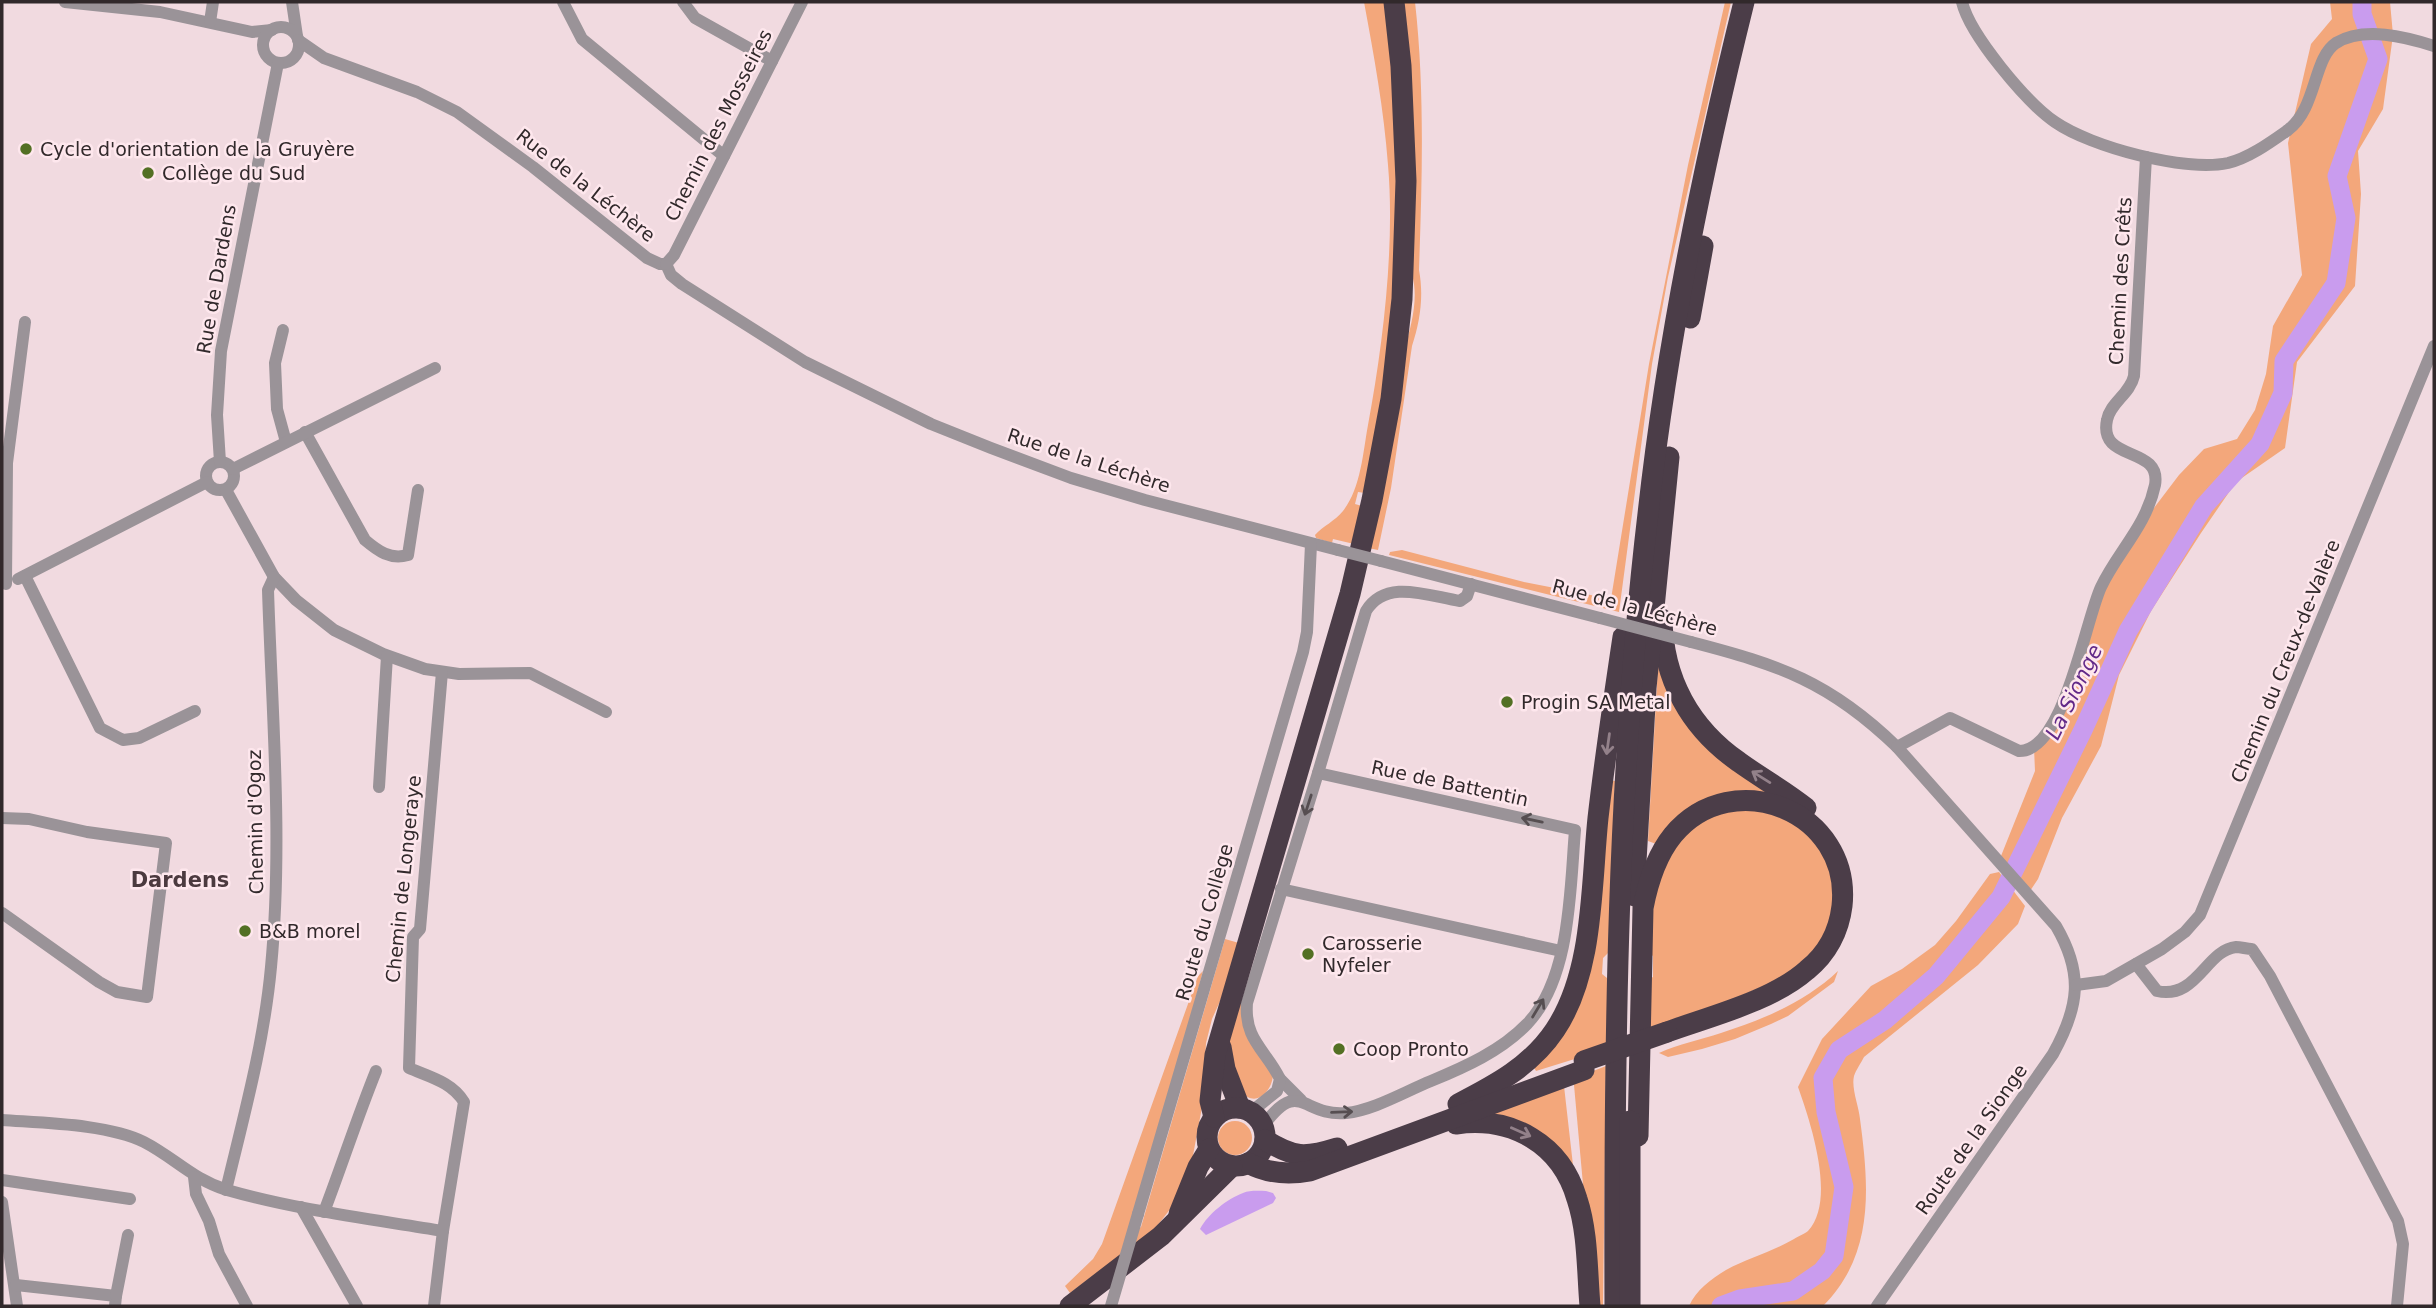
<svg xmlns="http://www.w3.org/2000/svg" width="2436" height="1308" font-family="'DejaVu Sans',sans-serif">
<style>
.green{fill:#f3a77b}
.water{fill:#c99cee}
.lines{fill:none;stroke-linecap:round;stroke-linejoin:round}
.river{stroke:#c99cee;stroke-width:19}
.street{stroke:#9a9398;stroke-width:12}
.highway{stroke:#4b3d48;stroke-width:21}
.street-bridge{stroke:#9a9398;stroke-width:12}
.highway-bridge{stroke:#4b3d48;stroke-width:21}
.oneway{stroke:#93818a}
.oneway2{stroke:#564e51}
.poi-dot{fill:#537024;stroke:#fee7ed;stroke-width:2.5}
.labels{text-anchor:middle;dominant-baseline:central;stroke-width:5;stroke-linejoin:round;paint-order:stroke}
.street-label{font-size:19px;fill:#31292b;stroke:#fee7ed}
.poi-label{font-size:19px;fill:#31292b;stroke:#fee7ed;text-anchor:start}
.water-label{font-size:21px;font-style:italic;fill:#622988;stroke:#fee7ed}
.neighbourhood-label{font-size:21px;font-weight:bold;fill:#4c3a3f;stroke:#fee7ed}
</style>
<rect width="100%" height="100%" fill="#f1dae0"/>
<g class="green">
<path d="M1364,2H1386C1399,123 1402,246 1387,367C1381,409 1372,451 1365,493L1358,492L1355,504L1362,506L1354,544L1333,539L1332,543L1316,538L1315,535C1323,526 1335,521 1343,511C1361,488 1363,452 1368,425C1383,345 1395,245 1388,165C1384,110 1374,56 1364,2Z"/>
<path d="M1402,2H1415C1425,91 1422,181 1419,270C1424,296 1420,322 1412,346L1391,488L1378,550L1368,548L1405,348C1411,326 1419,298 1412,275Z"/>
<polygon points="1725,2 1731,2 1668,277 1652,364 1619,612 1389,555 1390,552 1402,550 1524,582 1611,599 1649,364 1688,165"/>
<polygon points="2330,2 2390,2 2393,35 2383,109 2358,151 2361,194 2355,286 2297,362 2285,448 2236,482 2201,533 2151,611 2119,675 2101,746 2062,818 2038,879 2028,894 1999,861 2035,771 2034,748 2045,738 2095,602 2138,529 2179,475 2204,449 2237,439 2255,410 2266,374 2273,326 2302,275 2288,143 2311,44 2332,19"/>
<polygon points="1659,649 1669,684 1782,795 1752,796 1659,845 1648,841"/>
<polygon points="1608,780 1615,781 1608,953 1603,958 1602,974 1607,978 1607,1049 1536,1071 1532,1064 1559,1033"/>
<polygon points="1725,809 1769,809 1806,829 1829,862 1836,902 1824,940 1788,976 1647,1035 1648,980 1653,977 1653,956 1649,953 1650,919 1661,868 1689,827"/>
<path d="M1999,872L2025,906L2018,924L1978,965L1864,1057C1861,1063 1856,1070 1854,1076C1851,1088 1859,1107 1860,1119C1869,1186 1875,1254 1823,1306H1689C1696,1290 1711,1279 1726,1270C1748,1258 1772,1252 1794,1239C1798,1236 1805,1234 1808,1231C1837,1200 1810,1121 1798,1087L1822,1039L1871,986L1902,969L1935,945L1956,921L1990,874Z"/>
<polygon points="1225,939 1239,943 1221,999 1212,1019 1206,1043 1203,1102 1191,1166 1181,1195 1154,1230 1070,1293 1065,1286 1093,1259 1102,1244 1198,976 1203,971 1132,1233 1141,1227"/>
<path d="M1838,971L1834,982L1788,1016L1771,1024L1735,1039L1702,1049L1668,1057L1659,1053C1679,1044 1700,1040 1721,1033C1764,1019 1805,1002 1838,971Z"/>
<path d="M1239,1001L1243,1002L1273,1075C1272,1092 1255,1109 1241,1091C1235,1083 1231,1064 1229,1054C1226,1037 1235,1017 1239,1001Z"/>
<polygon points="1606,1066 1603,1306 1594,1306 1574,1085 1575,1078"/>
<polygon points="1564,1086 1574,1174 1568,1167 1478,1117"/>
<circle cx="1235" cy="1138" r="17"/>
</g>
<path class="water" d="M1266,1191L1273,1193L1276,1198L1273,1203L1206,1235L1200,1229C1208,1214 1227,1199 1243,1193C1250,1190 1259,1191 1266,1191Z"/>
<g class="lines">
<polyline class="river" points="1721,1306 1740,1299 1793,1291 1822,1271 1834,1256 1844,1187 1826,1112 1823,1078 1839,1050 1885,1020 1936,976 2001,897 2083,730 2128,631 2204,506 2260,444 2283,393 2284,361 2336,283 2346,218 2337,176 2378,59 2362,14 2362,2"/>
<g class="street">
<polyline points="65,2 160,12 252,32 272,30"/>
<polyline points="292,2 297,36"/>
<polyline points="563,2 582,39 724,156"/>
<polyline points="683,2 695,18 772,61"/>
<path d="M1962,2C1970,35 2026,102 2055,122C2091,147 2185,172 2228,163C2249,158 2271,142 2288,130C2317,108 2313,58 2336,43C2364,26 2406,37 2434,46"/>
<polyline points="210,22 213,2"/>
<circle cx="281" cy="45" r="18"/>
<polyline points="298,40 324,58 417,92 457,112 533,167 647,258 660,264 666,264"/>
<polyline points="666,264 671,275 682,284 805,362 931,424 991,448 1071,478 1145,500 1338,550"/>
<polyline points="666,264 674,255 802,2"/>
<polyline points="283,330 275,363 277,409 286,442"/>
<path d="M305,432L365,540C378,551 390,560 408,555L418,490"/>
<circle cx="220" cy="476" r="14"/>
<polyline points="220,462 217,415 221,351 278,63"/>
<polyline points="233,469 435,368"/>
<polyline points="226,490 274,577 296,600 334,630 383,654 425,669 459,674 530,673 606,712"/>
<polyline points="1381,561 1600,618"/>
<polyline points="25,576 100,728 123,740 139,738 195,711"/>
<polyline points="18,579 207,482"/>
<polyline points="6,584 7,463 25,322"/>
<path d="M1691,642C1780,665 1830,682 1897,747L2056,926C2084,974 2079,1007 2053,1054L1877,1306"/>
<path d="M1897,747L1950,718L2019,751C2064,752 2085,621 2101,587C2118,551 2146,527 2155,485C2162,445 2098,463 2107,420C2110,403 2130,394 2134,376L2146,157"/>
<path d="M1318,773L1366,611C1386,578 1428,596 1460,601L1467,596L1471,584"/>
<polyline points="379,787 387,656"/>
<polyline points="2,818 29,819 87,832 166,843 147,997 117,992 99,982 2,913"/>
<polyline points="1281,889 1561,951"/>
<path d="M2136,964L2157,991C2197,1000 2206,950 2236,947C2241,947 2247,949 2252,949L2270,976L2398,1221L2403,1244L2397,1306"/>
<polyline points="2076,985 2106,981 2162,949 2185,932 2200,915 2434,346"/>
<polyline points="1280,1079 1301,1100"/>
<path d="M1251,1112L1277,1091L1280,1079C1266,1050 1244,1040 1247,1003L1318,773L1575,830C1570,889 1571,978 1527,1024C1501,1051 1465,1067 1431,1081C1404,1092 1374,1110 1346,1113C1302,1117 1300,1076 1263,1126"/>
<path d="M2,1120C43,1123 108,1124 144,1142C175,1158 192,1179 227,1190C297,1210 371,1219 443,1231"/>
<polyline points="194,1177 196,1194 209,1221 219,1254 247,1306"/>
<polyline points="2,1180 130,1199"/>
<path d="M226,1190C244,1115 264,1043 271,967C283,842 272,715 268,590L274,577"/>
<polyline points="2,1202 17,1306"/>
<polyline points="301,1207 357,1306"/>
<path d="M324,1212C342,1165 357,1118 376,1071"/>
<polyline points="1138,1214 1303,652 1307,632 1311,544"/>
<polyline points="16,1285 116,1296 115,1306"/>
<polyline points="116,1296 128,1235"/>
<path d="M434,1306L443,1231L464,1102C452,1082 430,1077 409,1068L413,937L420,929L442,672"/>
</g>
<g class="highway">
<polyline points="1690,318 1703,246"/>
<path d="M1662,619C1663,679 1690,728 1739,762C1761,778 1785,791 1806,808"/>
<polyline points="1634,896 1646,688 1669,457"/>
<polyline points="1221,1047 1225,1069 1240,1108"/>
<path d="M1458,1104C1495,1085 1531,1066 1555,1030C1594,972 1591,885 1598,818C1605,757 1614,697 1623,637"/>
<circle cx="1236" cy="1137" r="29"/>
<polyline points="1214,1117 1210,1101 1215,1055 1350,594 1372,500 1391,399 1402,299 1406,181 1401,66 1394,2"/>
<path d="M1456,1124C1512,1116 1561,1144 1577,1199C1588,1232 1587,1271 1590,1306"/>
<path d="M1638,1136L1643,908C1648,882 1656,856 1673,835C1733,763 1852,812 1842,906C1839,931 1827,954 1807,970C1772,1001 1711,1016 1667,1032"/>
<path d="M1265,1140C1294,1158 1305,1158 1337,1148"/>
<path d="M1248,1163C1268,1174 1288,1175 1310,1171L1584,1070"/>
<polyline points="1179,1214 1198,1167 1209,1149"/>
<polyline points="1070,1306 1161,1236 1232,1166"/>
<path d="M1615,1306C1614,1042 1617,777 1648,514C1667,341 1702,171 1744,2"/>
<polyline points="1630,1306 1630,1121"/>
</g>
<g class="street-bridge">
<polyline points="1338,550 1381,561"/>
<polyline points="1600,618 1691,642"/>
<polyline points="1111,1306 1138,1214"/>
</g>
<polyline class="highway-bridge" points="1584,1061 1667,1032"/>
</g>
<defs><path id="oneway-shaft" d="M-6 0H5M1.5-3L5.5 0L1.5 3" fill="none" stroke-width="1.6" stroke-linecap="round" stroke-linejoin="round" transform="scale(1.75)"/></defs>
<g class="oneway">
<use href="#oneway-shaft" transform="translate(1608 744) rotate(98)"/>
<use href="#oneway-shaft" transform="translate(1761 777) rotate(-148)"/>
<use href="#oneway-shaft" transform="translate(1521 1132) rotate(24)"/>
</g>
<g class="oneway2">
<use href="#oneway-shaft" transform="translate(1308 805) rotate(108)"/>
<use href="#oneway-shaft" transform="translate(1532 820) rotate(-168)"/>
<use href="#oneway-shaft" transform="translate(1538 1008) rotate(-59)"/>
<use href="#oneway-shaft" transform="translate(1342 1112) rotate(-2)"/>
</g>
<g class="poi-dot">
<circle cx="26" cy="149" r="7"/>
<circle cx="148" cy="173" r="7"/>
<circle cx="1507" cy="702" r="7"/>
<circle cx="245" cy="931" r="7"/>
<circle cx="1308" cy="954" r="7"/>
<circle cx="1339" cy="1049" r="7"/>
</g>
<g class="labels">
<g class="street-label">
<text transform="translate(718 125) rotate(-63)">Chemin des Mosseires</text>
<text transform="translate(586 185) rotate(38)">Rue de la Léchère</text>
<text transform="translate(216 279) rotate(-80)">Rue de Dardens</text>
<text transform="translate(2120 281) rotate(-87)">Chemin des Crêts</text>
<text transform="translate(1089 460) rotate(18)">Rue de la Léchère</text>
<text transform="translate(1635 607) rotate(15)">Rue de la Léchère</text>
<text transform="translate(2285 661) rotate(-68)">Chemin du Creux-de-Valère</text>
<text transform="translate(1450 783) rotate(12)">Rue de Battentin</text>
<text transform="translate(255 822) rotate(-91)">Chemin d'Ogoz</text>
<text transform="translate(403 879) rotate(-84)">Chemin de Longeraye</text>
<text transform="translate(1204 922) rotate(-74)">Route du Collège</text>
<text transform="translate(1971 1139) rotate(-55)">Route de la Sionge</text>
</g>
<g class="poi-label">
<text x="40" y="149">Cycle d'orientation de la Gruyère</text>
<text x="162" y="173">Collège du Sud</text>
<text x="1521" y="702">Progin SA Metal</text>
<text x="259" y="931">B&amp;B morel</text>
<text x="1322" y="943">Carosserie<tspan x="1322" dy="22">Nyfeler</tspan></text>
<text x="1353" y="1049">Coop Pronto</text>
</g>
<g class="water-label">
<text transform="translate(2074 692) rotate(-64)">La Sionge</text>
</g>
<g class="neighbourhood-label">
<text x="180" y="880">Dardens</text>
</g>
</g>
<rect width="2436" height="1308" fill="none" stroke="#31292b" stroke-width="7"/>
</svg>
